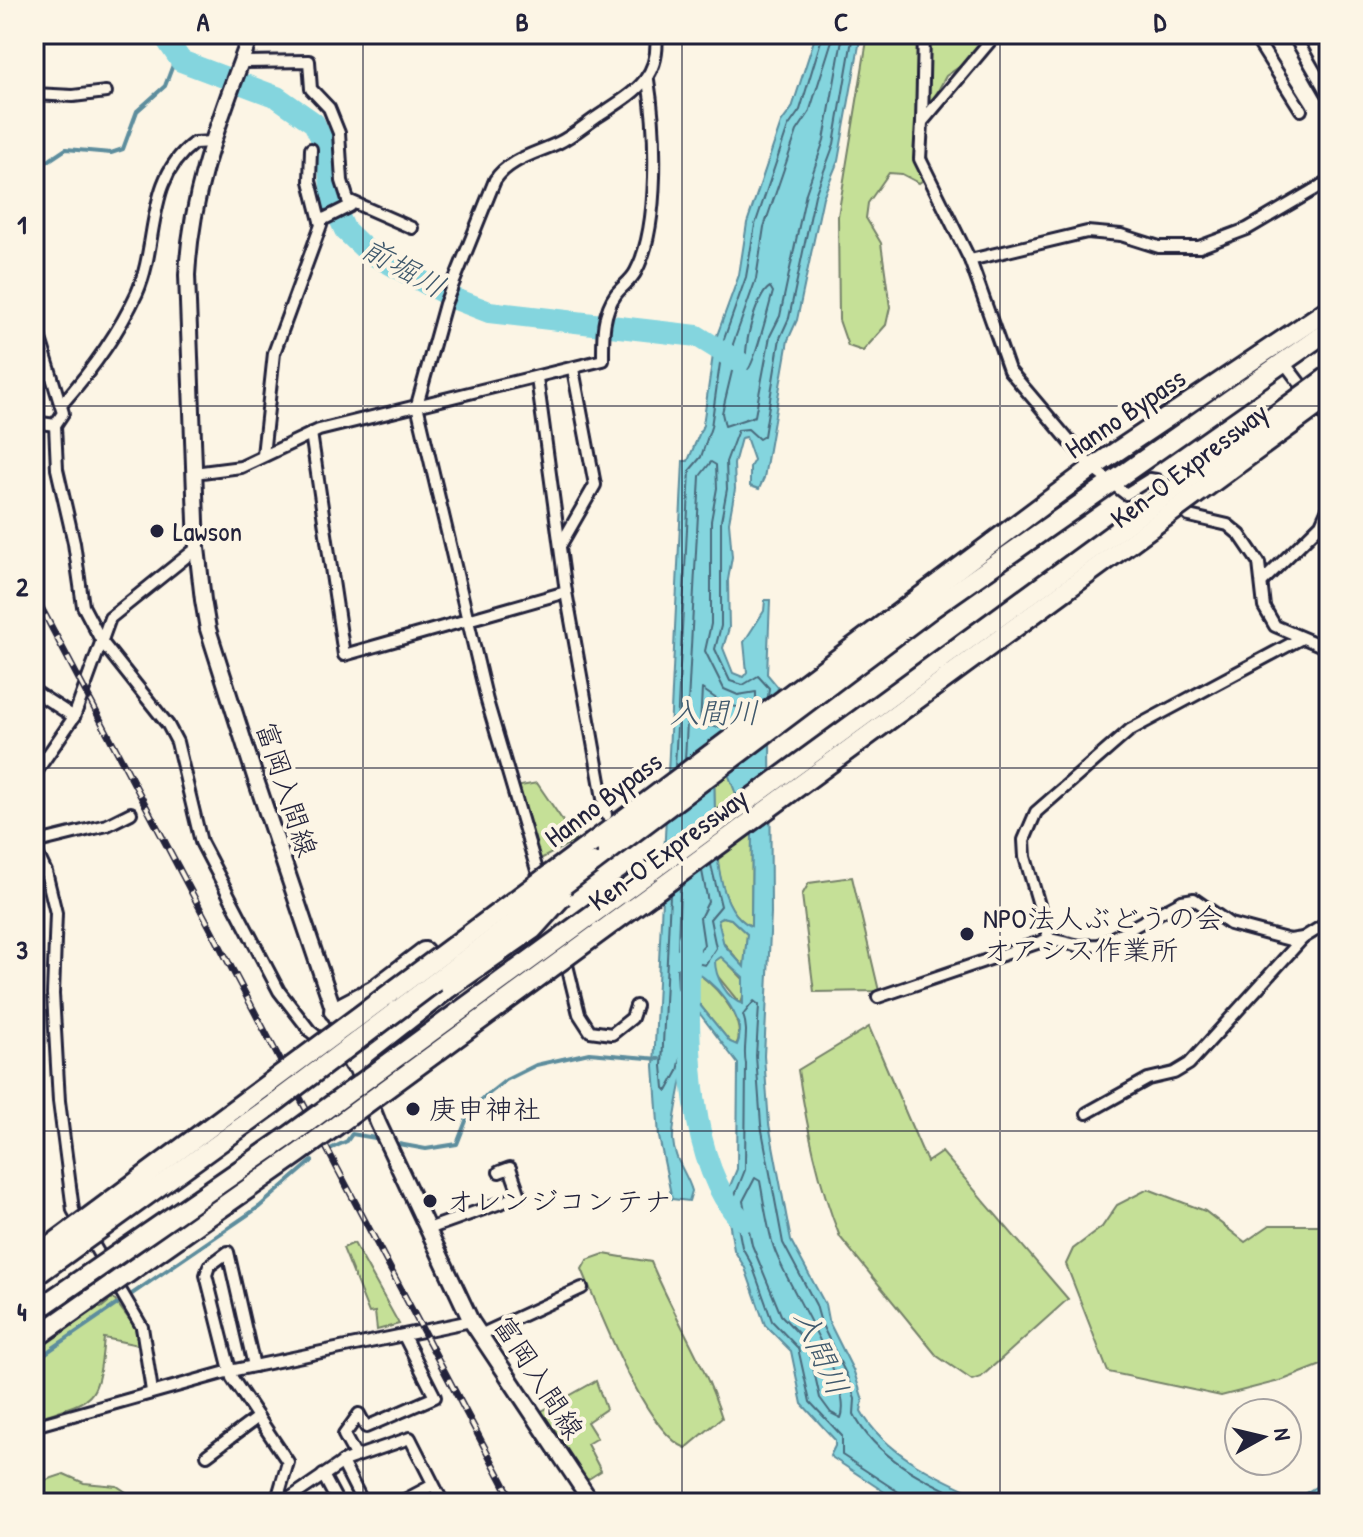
<svg xmlns="http://www.w3.org/2000/svg" width="1363" height="1537" font-family="'Patrick Hand','Klee One',sans-serif">
<style>
.green{fill:#c5e097;stroke:#748169;stroke-width:2}
.water{fill:#84d5de;stroke:#5d8d9d;stroke-width:2;fill-rule:evenodd}
.lines{fill:none;stroke-linecap:round;stroke-linejoin:round}
.shore{stroke:#496a7c;stroke-width:2}
.stream{stroke:#5d8d9d;stroke-width:4}
.river{stroke:#84d5de;stroke-width:22}
.street-casing{stroke:#22223b;stroke-width:16}
.secondary-casing{stroke:#22223b;stroke-width:20}
.highway-casing{stroke:#22223b;stroke-width:24}
.street{stroke:#fcf5e5;stroke-width:10}
.secondary{stroke:#fcf5e5;stroke-width:14}
.highway{stroke:#fcf5e5;stroke-width:18}
.rail-casing{stroke:#22223b;stroke-width:7}
.rail{stroke:#fcf5e5;stroke-width:4;stroke-dasharray:12;stroke-linecap:butt}
.highway-bridge-casing{stroke:#22223b;stroke-width:24;stroke-linecap:butt}
.highway-bridge{stroke:#fcf5e5;stroke-width:18}
.grid{fill:none;stroke:#22223b;stroke-width:2;stroke-opacity:0.55}
.poi-dot{fill:#22223b;stroke:#fcf5e5;stroke-width:3}
.labels{text-anchor:middle;dominant-baseline:central;stroke-width:8;stroke-linejoin:round;paint-order:stroke}
.street-label{font-size:28px;fill:#22223b;stroke:#fcf5e5}
.poi-label{font-size:28px;fill:#22223b;stroke:#fcf5e5;text-anchor:start}
.water-label{font-size:30px;font-style:italic;fill:#3f586c;stroke:#fcf5e5}
.neatline{fill:none;stroke:#22223b;stroke-width:3}
.grid-label{font-size:26px;text-anchor:middle;font-weight:bold;fill:#22223b}
</style>
<rect width="100%" height="100%" fill="#fcf5e5"/>
<filter id="ink" filterUnits="userSpaceOnUse"><feTurbulence type="fractalNoise" baseFrequency=".0125" numOctaves="2"/><feDisplacementMap in="SourceGraphic" scale="16" xChannelSelector="R" yChannelSelector="G"/><feConvolveMatrix kernelMatrix="1 2 1 2 8 2 1 2 1" color-interpolation-filters="sRGB"/></filter>
<g filter="url(#ink)">
<g class="green">
<polygon points="868,34 989,34 962,65 946,76 914,135 927,155 930,175 919,183 902,174 889,173 868,203 866,218 881,243 890,307 886,325 863,351 848,346 839,320 838,216"/>
<path d="M713,762L725,764L752,835L751,926C705,905 718,805 713,762Z"/>
<polygon points="537,783 576,840 537,861 515,787"/>
<polygon points="852,877 879,991 814,992 802,895 809,883"/>
<polygon points="723,917 731,919 747,934 744,967 721,940 718,920"/>
<polygon points="721,956 746,982 741,1005 715,973 715,961"/>
<path d="M688,968C710,977 750,1021 736,1045L730,1042L687,989L685,972Z"/>
<path d="M869,1027L927,1162L942,1152L1068,1299L981,1377L972,1380L937,1356L840,1237C818,1183 807,1127 798,1070Z"/>
<polygon points="1148,1189 1205,1211 1245,1242 1270,1225 1329,1225 1329,1362 1283,1380 1221,1396 1108,1372 1066,1264 1073,1249 1102,1227 1117,1205"/>
<polygon points="354,1243 399,1324 377,1330 375,1312 369,1313 343,1248"/>
<path d="M604,1254L651,1262C673,1315 705,1363 722,1418L686,1448C646,1434 599,1309 582,1269L587,1260Z"/>
<path d="M113,1298L135,1327L138,1345L104,1338C97,1406 96,1398 34,1419V1307L101,1308Z"/>
<polygon points="596,1381 606,1409 587,1422 597,1438 587,1444 601,1471 587,1480 540,1412"/>
<polygon points="64,1474 84,1483 117,1486 142,1503 34,1503 34,1484"/>
</g>
<g class="water">
<path d="M816,34H861L838,161L823,197L797,320L788,340L764,478L759,489L750,486V467L754,460L746,437L741,438L734,464L735,489L729,522L732,557L728,580L729,628L723,648L733,673L743,677L747,672L744,642L764,611L765,600H770L767,674L778,687L770,732L771,913L764,1056L769,1124L791,1241L825,1304L828,1320L854,1372L863,1400L861,1411C887,1458 947,1481 994,1503H901L830,1456L835,1446V1440L802,1404L791,1351L765,1325L745,1268L734,1250L725,1198L737,1169L738,1064L700,1014C692,1023 672,1123 673,1140C674,1160 687,1173 692,1191L689,1201L672,1199L659,1137L654,1066L683,461H688L703,425L715,341L739,275L747,223L781,123L792,108ZM723,761L752,835L751,926C706,906 718,805 713,762ZM723,917L731,919L747,934L744,967L724,945L718,920ZM721,957L743,977V1004C727,999 715,977 715,961ZM689,969C711,977 750,1019 737,1045L730,1042L687,989L685,972Z"/>
<polygon points="1329,1479 1329,1503 1289,1503"/>
</g>
<g class="lines">
<g class="shore">
<polyline points="834,34 809,113 797,131 764,227 756,279 733,344 733,367 722,413 725,426 755,416 770,336 780,316 806,193 824,140 843,34"/>
<path d="M770,287L773,292C769,305 755,364 748,369C740,355 756,294 770,287Z"/>
<polyline points="768,697 769,688 758,676 743,685 730,681 715,649 721,626 721,521 727,489 726,462 738,430 748,429 759,439 764,436 780,338 789,318 815,195 834,144 853,34"/>
<polyline points="728,727 700,726 702,689 724,704 741,708 742,717"/>
<polyline points="685,760 700,476 711,462 716,465 717,488 711,521 711,624 705,651 724,689 738,695 756,692 756,706"/>
<polyline points="675,767 690,470 701,457 711,427 723,342 746,277 755,225 788,127 800,110 823,34"/>
<polyline points="680,887 678,949 698,952 704,945 700,918 708,902 702,871"/>
<polyline points="670,895 662,1066 664,1088 667,1091 678,1071 691,1010 678,988 677,969 687,961 705,965 716,948 710,919 721,906 711,865"/>
<path d="M755,1178L760,1181C764,1202 767,1227 774,1248C786,1285 855,1386 841,1418L831,1413L820,1398L808,1344L781,1315L752,1245L743,1201Z"/>
<path d="M904,1503L900,1493L842,1455V1436L810,1402L798,1348L772,1321L752,1265L742,1247L733,1200L745,1170L746,1064C742,1047 750,1033 743,1015L754,1001L759,1005L756,1056L761,1125L783,1243L816,1305L821,1323L847,1376L855,1399L854,1414C875,1459 932,1484 974,1503"/>
</g>
<g class="stream">
<polyline points="34,164 42,165 66,149 111,153 123,149 137,111 165,86 176,57"/>
<polyline points="393,1143 426,1149 457,1144 471,1108 506,1080 536,1065 589,1053 659,1059"/>
<polyline points="330,1149 347,1141 352,1134 381,1139"/>
<polyline points="34,1361 259,1207 312,1161"/>
</g>
<g class="river">
<polyline points="163,34 181,61 277,97 314,123 327,150 333,204 345,230 368,252 453,298 489,312 697,336 739,362"/>
<path d="M689,939C689,1020 682,1156 740,1219L746,1220"/>
</g>
<defs>
<g id="street">
<polyline points="996,34 922,122 920,159 970,260 1009,370 1092,468 1126,494 1150,479 1156,480 1189,516 1228,525 1240,535 1259,563 1264,607 1275,626 1329,649"/>
<polyline points="1253,34 1301,110"/>
<polyline points="1293,34 1327,93"/>
<polyline points="241,62 309,61 311,89 329,108 339,133 342,181 350,206 320,221"/>
<polyline points="34,94 73,96 106,92"/>
<polyline points="922,122 924,34"/>
<polyline points="348,200 412,228"/>
<polyline points="970,260 1087,232 1121,235 1159,247 1199,247 1247,229 1329,181"/>
<polyline points="34,319 63,413 55,425 34,422"/>
<polyline points="1283,361 1329,422"/>
<polyline points="537,378 566,592 606,815"/>
<path d="M62,404C92,370 118,334 137,293C159,243 145,179 194,143L212,142"/>
<polyline points="55,425 57,469 74,543 83,606 102,642 168,725 177,742 201,842 279,991 310,1031 325,1043"/>
<polyline points="311,433 344,655 566,592"/>
<polyline points="263,455 274,353 321,225 310,181 311,149"/>
<path d="M194,473L241,467L319,430L603,360C603,338 602,313 616,294C622,286 632,280 636,271C660,226 656,129 648,80"/>
<polyline points="560,546 595,485 573,369"/>
<polyline points="1263,581 1321,524 1329,506"/>
<polyline points="34,691 74,717"/>
<polyline points="34,775 74,717 110,618 197,548"/>
<polyline points="34,843 107,825 131,813"/>
<polyline points="34,847 46,872 56,913 53,994 59,1101 73,1210 142,1327 152,1391"/>
<path d="M541,884L487,701L417,405L445,304L495,180C509,159 535,154 558,143C573,136 586,124 600,115C633,93 661,79 656,34"/>
<polyline points="1049,939 1025,857 1024,840 1036,812 1130,730 1300,639"/>
<polyline points="565,957 579,1014 590,1031 612,1034 632,1018 636,1006"/>
<polyline points="878,997 1049,939 1080,946 1099,945 1182,901 1194,899 1230,924 1290,940 1303,938 1329,922"/>
<polyline points="1087,1113 1148,1079 1174,1073 1189,1064 1303,938"/>
<polyline points="428,1229 520,1196 510,1168 499,1172"/>
<polyline points="480,1335 582,1288"/>
<polyline points="254,1366 228,1252 209,1266 206,1275 232,1378 288,1462 276,1503"/>
<polyline points="34,1426 230,1371 471,1321"/>
<polyline points="207,1455 258,1417"/>
<polyline points="355,1455 344,1435 359,1414 366,1427 435,1397 404,1336"/>
<polyline points="342,1462 363,1503"/>
<polyline points="323,1475 338,1503"/>
<polyline points="283,1503 346,1460 410,1438 443,1503"/>
<polyline points="399,1503 433,1485"/>
</g>
<path id="secondary" d="M251,34C221,118 192,184 187,275L197,548L203,600L208,629L256,780L334,1011L378,1123L471,1321L592,1503"/>
<g id="highway">
<polyline points="592,843 1092,468 1329,309"/>
<polyline points="593,863 931,609 1329,330"/>
<polyline points="334,1011 374,990 424,952"/>
<polyline points="353,1063 450,987"/>
</g>
</defs>
<use href="#street" class="street-casing"/>
<use href="#secondary" class="secondary-casing"/>
<use href="#highway" class="highway-casing"/>
<use href="#street" class="street"/>
<use href="#secondary" class="secondary"/>
<use href="#highway" class="highway"/>
<defs>
<polyline id="rail" points="34,594 514,1503"/>
</defs>
<use href="#rail" class="rail-casing"/>
<use href="#rail" class="rail"/>
<defs>
<g id="highway-bridge">
<polyline points="450,987 533,929 562,897"/>
<polyline points="34,1258 592,843"/>
<polyline points="34,1277 273,1104 593,863"/>
<polyline points="34,1312 289,1136 1329,376"/>
<polyline points="34,1339 299,1153 1329,397"/>
</g>
</defs>
<use href="#highway-bridge" class="highway-bridge-casing"/>
<use href="#highway-bridge" class="highway-bridge"/>
</g>
</g>
<path class="grid" d="M363,34V1503M682,34V1503M1000,34V1503M34,406H1329M34,768H1329M34,1131H1329"/>
<g class="poi-dot">
<circle cx="157" cy="531" r="8"/>
<circle cx="967" cy="934" r="8"/>
<circle cx="413" cy="1109" r="8"/>
<circle cx="430" cy="1201" r="8"/>
</g>
<g class="labels">
<g class="street-label">
<text transform="translate(1125 413) rotate(-34)">Hanno Bypass</text>
<text transform="translate(1189 465) rotate(-37)">Ken-O Expressway</text>
<text transform="translate(287 789) rotate(72)">富岡入間線</text>
<text transform="translate(603 799) rotate(-37)">Hanno Bypass</text>
<text transform="translate(668 849) rotate(-36)">Ken-O Expressway</text>
<text transform="translate(539 1377) rotate(57)">富岡入間線</text>
</g>
<g class="poi-label">
<text x="173" y="531">Lawson</text>
<text x="983" y="918">NPO法人ぶどうの会<tspan x="983" dy="32">オアシス作業所</tspan></text>
<text x="429" y="1109">庚申神社</text>
<text x="446" y="1201">オレンジコンテナ</text>
</g>
<g class="water-label">
<text transform="translate(404 267) rotate(29)">前堀川</text>
<text x="714" y="712">入間川</text>
<text transform="translate(822 1352) rotate(66)">入間川</text>
</g>
</g>
<rect width="1363" height="1537" fill="none" stroke="#fcf5e5" stroke-width="88"/>
<g transform="translate(1263 1437) rotate(82)"><circle r="38" fill="#fcf5e5" stroke="#a5a1a1" stroke-width="2"/>
<path d="M0-6L14 30L0 20L-14 30Z" fill="#22223b"/>
<text y="-12" font-size="22" font-weight="bold" text-anchor="middle" fill="#22223b">N</text>
</g>
<rect x="44" y="44" width="1275" height="1449" class="neatline"/>
<g class="grid-label">
<text x="203" y="31">A</text>
<text x="522" y="31">B</text>
<text x="841" y="31">C</text>
<text x="1160" y="31">D</text>
<text x="22" y="234">1</text>
<text x="22" y="596">2</text>
<text x="22" y="959">3</text>
<text x="22" y="1321">4</text>
</g>
</svg>
